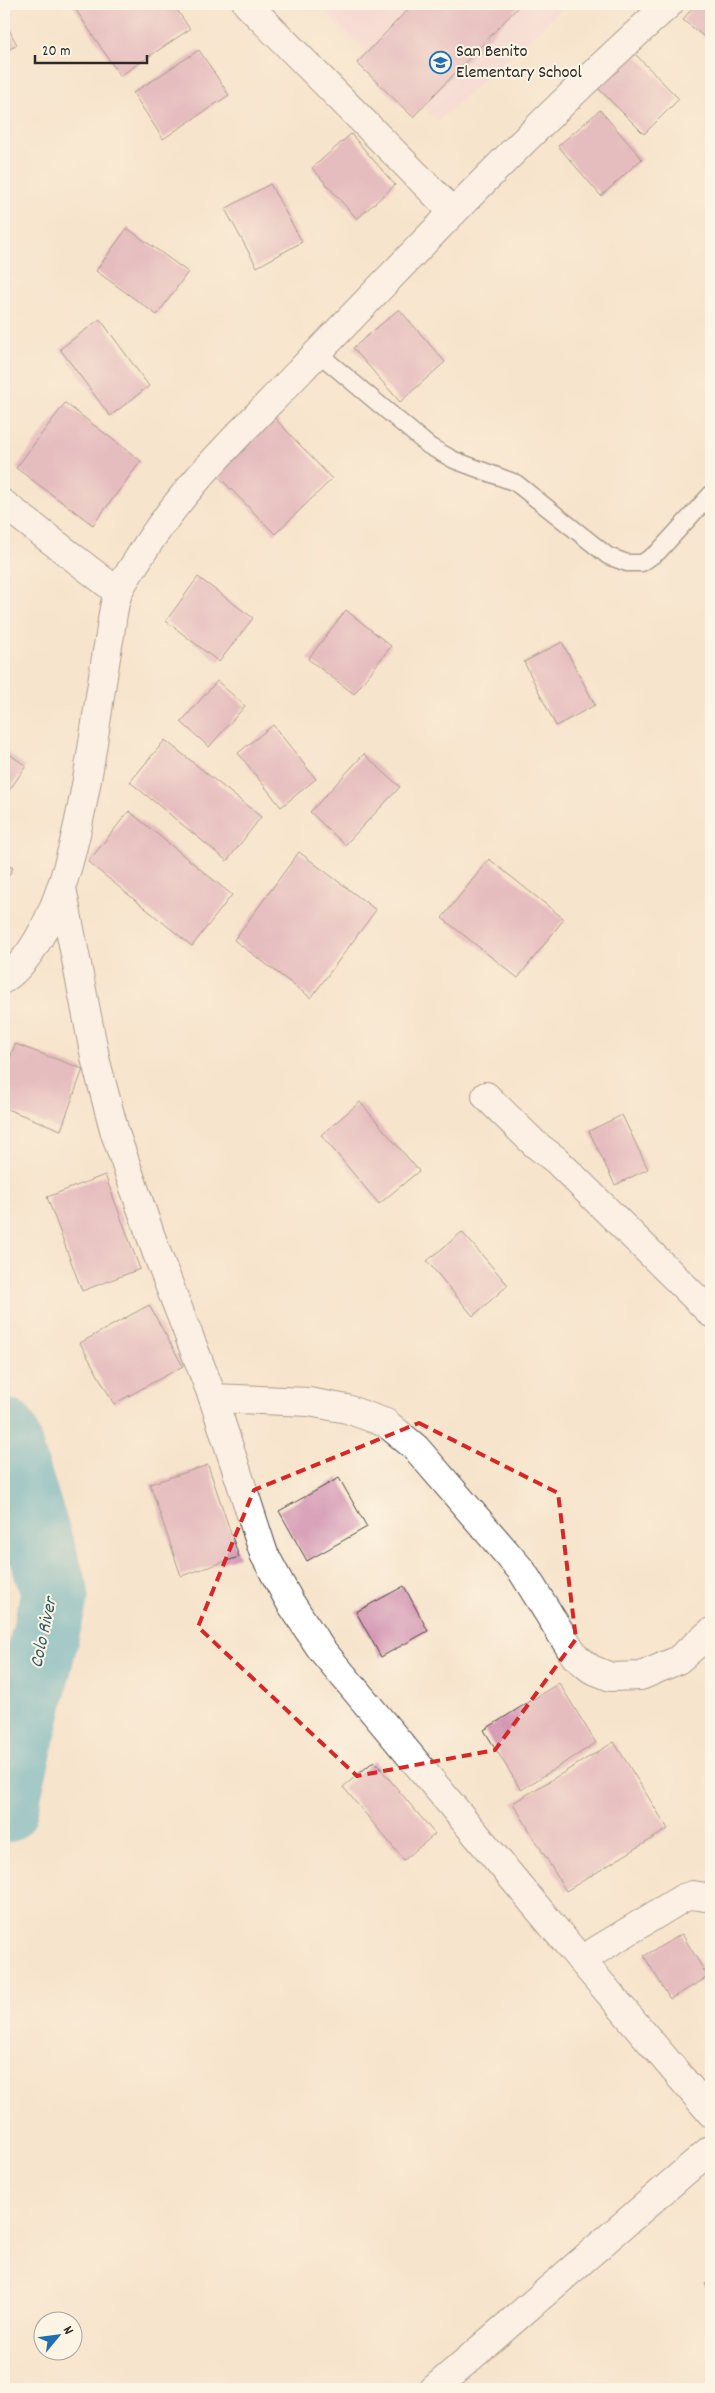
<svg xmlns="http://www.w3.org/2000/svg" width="715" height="2393" font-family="Dekko,sans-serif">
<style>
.built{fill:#f5cfdb}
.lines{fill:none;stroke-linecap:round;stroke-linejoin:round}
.river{stroke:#40a9c0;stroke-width:68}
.building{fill:#d08eaf}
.lane-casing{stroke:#4a4743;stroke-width:19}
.street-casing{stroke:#4a4743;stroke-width:30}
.secondary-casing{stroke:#4a4743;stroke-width:30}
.lane{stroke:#fff;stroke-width:16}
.street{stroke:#fff;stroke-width:28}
.secondary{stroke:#fff;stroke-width:28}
.marked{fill:none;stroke:#d62828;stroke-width:4;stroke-dasharray:10 6;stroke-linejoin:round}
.labels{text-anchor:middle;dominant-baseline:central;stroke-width:4;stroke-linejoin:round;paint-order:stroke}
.poi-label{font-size:18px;fill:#2b2b2b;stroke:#fcf5e5;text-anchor:start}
.water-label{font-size:19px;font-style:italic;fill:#335d67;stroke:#fcf5e5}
</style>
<rect width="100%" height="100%" fill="#fcf5e5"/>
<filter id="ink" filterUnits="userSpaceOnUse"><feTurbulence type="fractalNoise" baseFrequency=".02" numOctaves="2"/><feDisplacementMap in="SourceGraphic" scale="10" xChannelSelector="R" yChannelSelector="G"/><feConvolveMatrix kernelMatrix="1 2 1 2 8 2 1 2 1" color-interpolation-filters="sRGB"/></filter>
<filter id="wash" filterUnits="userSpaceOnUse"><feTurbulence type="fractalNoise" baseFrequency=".0096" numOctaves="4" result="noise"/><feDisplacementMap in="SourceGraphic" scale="20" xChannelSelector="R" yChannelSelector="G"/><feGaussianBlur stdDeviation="1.12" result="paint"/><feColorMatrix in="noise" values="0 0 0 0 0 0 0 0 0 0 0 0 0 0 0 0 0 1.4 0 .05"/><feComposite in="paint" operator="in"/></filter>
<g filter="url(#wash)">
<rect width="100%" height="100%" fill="#f7e4cc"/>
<polygon class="built" points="316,4 567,4 438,121"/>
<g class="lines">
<polyline class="river" points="4,1432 55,1593 4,1809"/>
</g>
<g id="blocks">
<g class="building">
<polygon points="72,4 173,4 190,29 120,76"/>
<polygon points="413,4 521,4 413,117 357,63"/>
<polygon points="695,4 711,4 711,42 683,20"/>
<polygon points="4,20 17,45 4,52"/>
<polygon points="199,50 229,95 163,139 133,93"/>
<polygon points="634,53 679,99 644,134 598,88"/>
<polygon points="600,110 642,159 601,196 558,146"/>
<polygon points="351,134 395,185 357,219 312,168"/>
<polygon points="270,184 302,242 257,267 225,209"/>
<polygon points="127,228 188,272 157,315 96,271"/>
<polygon points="399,309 445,362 400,402 353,348"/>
<polygon points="100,319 149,386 110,416 60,349"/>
<polygon points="65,403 141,461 93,525 16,468"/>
<polygon points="270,413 332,479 275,534 212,470"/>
<polygon points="198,577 253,618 219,662 166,621"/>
<polygon points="346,610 391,646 354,694 308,659"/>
<polygon points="562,642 595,705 556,726 524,662"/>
<polygon points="217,681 245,706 209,747 181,722"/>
<polygon points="273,725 316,779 281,807 238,753"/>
<polygon points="165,740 261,817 227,861 130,782"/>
<polygon points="4,750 26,766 4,798"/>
<polygon points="364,754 400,787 345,845 310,812"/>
<polygon points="129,811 232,895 192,946 88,862"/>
<polygon points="299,852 376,910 311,998 234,940"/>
<polygon points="489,859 564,919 518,978 442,918"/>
<polygon points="4,863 13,868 4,884"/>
<polygon points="15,1044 83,1069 61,1130 4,1108 4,1075"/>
<polygon points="360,1102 419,1171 379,1204 321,1135"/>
<polygon points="622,1115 648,1169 615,1185 589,1131"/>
<polygon points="105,1175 140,1269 82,1291 47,1197"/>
<polygon points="462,1232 508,1285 473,1316 427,1261"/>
<polygon points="149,1305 183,1366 114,1404 80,1343"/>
<polygon points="208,1465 239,1557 181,1576 150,1484"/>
<polygon points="339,1478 367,1527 307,1561 279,1511"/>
<polygon points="404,1586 428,1631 381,1657 356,1612"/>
<polygon points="559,1683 596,1743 521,1790 484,1730"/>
<polygon points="614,1742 668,1829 566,1891 513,1803"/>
<polygon points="374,1761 435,1834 404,1860 343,1787"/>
<polygon points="682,1934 708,1977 670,1999 644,1956"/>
<polygon points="711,2280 711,2295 705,2284"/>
</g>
</g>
</g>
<g filter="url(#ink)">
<use href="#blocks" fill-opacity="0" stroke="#4a4743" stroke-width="1"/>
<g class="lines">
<defs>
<polyline id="lane" points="318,353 429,446 454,460 516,483 608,556 627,563 642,563 658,552 711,494"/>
<g id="street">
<polyline points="247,4 453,212"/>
<polyline points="4,504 118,592"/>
<polyline points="62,888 96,1062 115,1133 156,1251 213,1398 264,1554 290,1602 321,1649 581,1960 711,2113"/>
<polyline points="486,1096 535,1144 556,1160 711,1313"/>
<polyline points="213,1398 309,1402 347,1409 386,1423 416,1448 522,1571 575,1656 591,1669 611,1677 641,1676 678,1660 711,1632"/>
<polyline points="581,1960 683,1898 693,1895 711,1898"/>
<polyline points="434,2389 711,2149"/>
</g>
<path id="secondary" d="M4,979C81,925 92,724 110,635C112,621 113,606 118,593C123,580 133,568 140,556C183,486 244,430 300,371C420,246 539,120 669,4"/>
</defs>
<use href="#lane" class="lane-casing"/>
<use href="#street" class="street-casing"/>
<use href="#secondary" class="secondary-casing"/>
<use href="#lane" class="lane"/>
<use href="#street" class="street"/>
<use href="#secondary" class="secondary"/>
</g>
</g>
<path d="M0 0H715V2393H0ZM419,1423L558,1493L576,1639L495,1750L357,1776L198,1627L254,1490Z" fill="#f7e4cc" fill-opacity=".55" fill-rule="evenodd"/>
<path class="marked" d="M419,1423L558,1493L576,1639L495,1750L357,1776L198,1627L254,1490Z"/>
<defs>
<symbol id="school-ring" viewBox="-11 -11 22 22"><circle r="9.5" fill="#fcf5e5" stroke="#1f6fb2" stroke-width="1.5"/><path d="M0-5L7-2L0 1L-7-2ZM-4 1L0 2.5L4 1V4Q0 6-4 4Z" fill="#1f6fb2"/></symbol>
</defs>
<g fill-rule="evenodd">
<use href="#school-ring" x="428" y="50" width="25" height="25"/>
</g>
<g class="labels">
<g class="poi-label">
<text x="456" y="52">San Benito<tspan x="456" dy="21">Elementary School</tspan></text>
</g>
<g class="water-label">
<text transform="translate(45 1633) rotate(-78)">Colo River</text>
</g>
</g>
<rect width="715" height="2393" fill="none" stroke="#fcf5e5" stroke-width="20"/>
<g transform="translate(58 2336) rotate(61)"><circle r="24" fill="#fcf5e5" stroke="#a8a49b"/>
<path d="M0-4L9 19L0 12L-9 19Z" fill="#1f6fb2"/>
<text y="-8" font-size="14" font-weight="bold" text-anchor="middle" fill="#2b2b2b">N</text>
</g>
<path d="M35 55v8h112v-8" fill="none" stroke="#2b2b2b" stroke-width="2.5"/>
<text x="42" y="55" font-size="15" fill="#2b2b2b" stroke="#fcf5e5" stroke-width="4" paint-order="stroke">20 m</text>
</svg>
